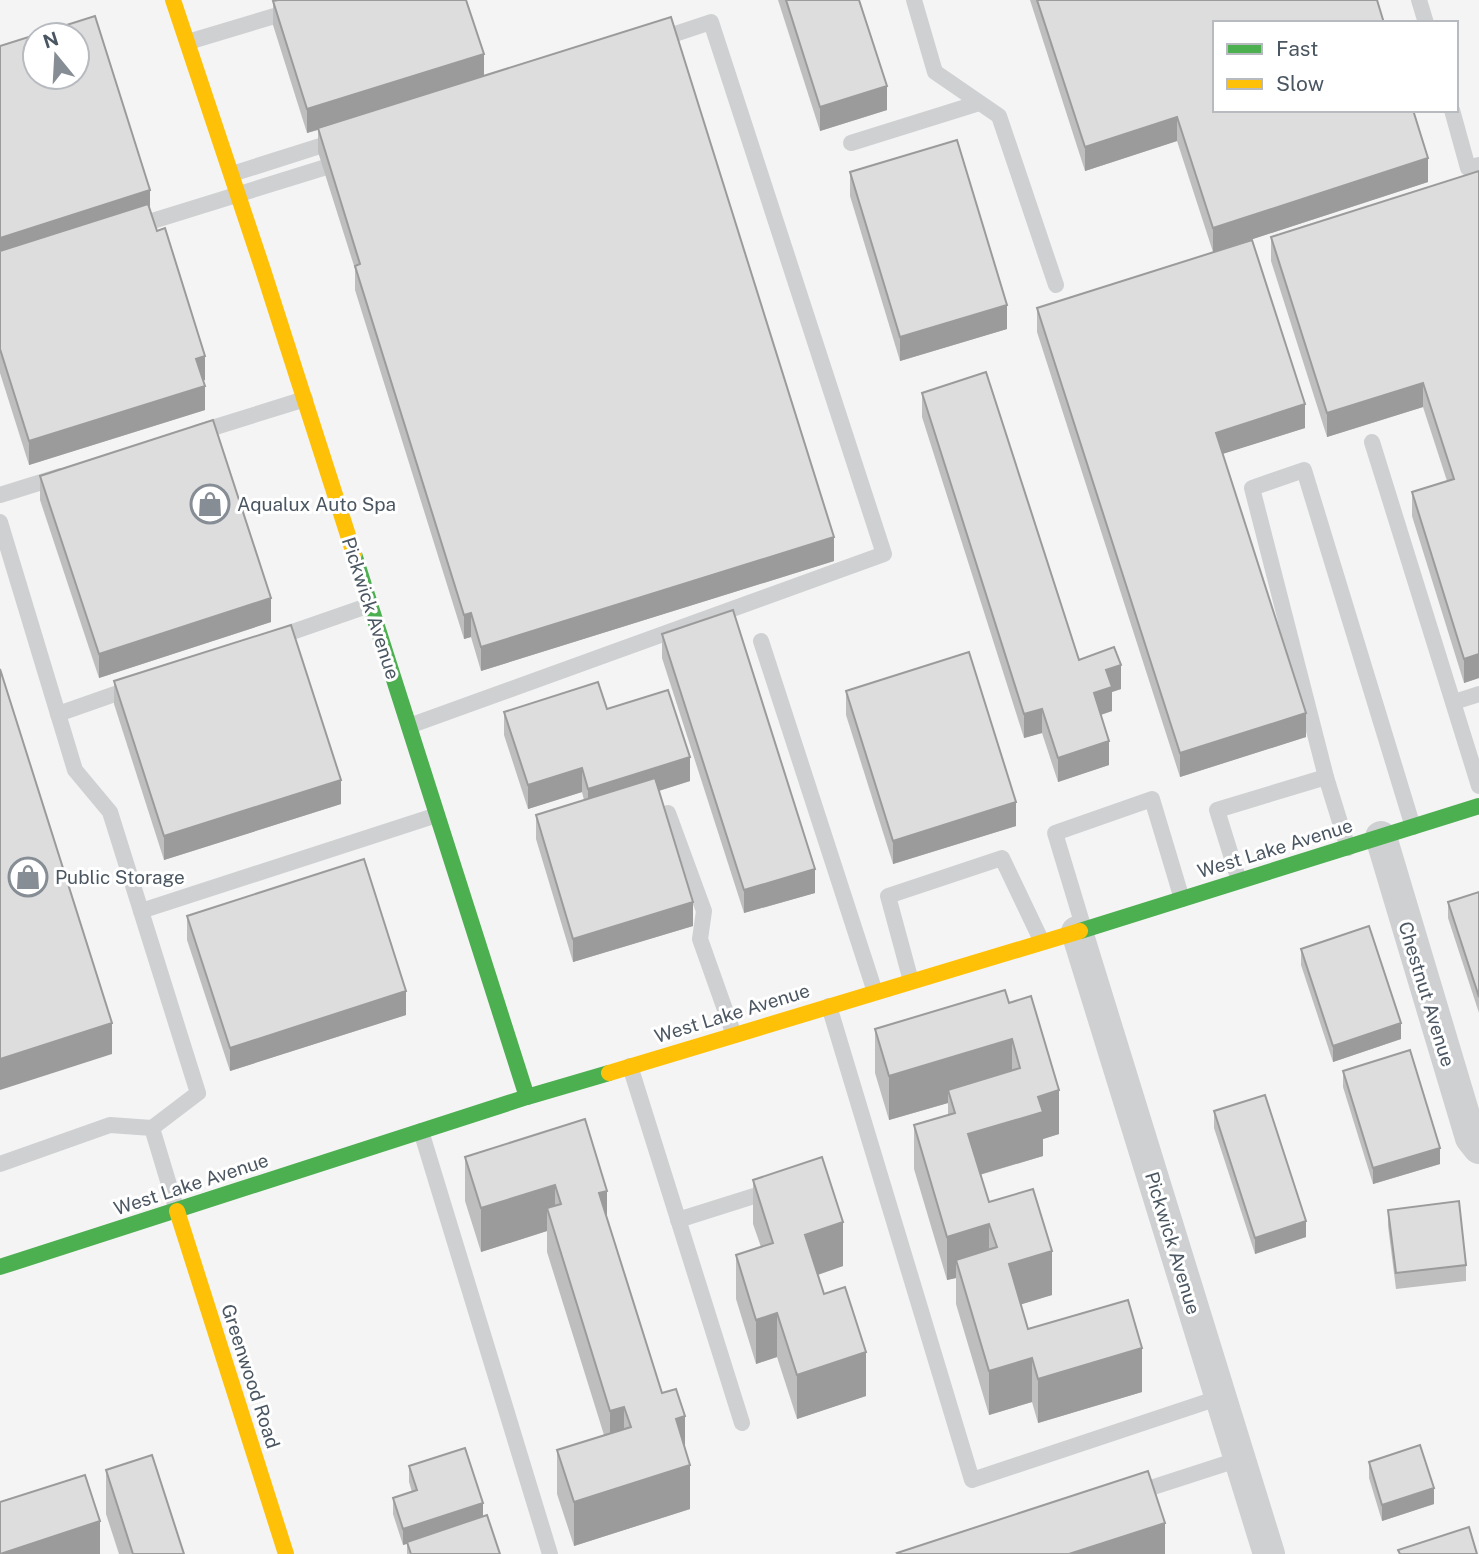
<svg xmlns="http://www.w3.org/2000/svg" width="1479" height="1554" font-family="'Public Sans',sans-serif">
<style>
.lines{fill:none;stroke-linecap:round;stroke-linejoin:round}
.lane{stroke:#ced0d2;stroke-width:16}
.street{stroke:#ced0d2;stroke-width:32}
.fast{stroke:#4caf50;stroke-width:16}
.slow{stroke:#ffc107;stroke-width:16}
.wall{fill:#bebebf}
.shaded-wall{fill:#9b9b9b}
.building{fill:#ddddde;stroke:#9b9b9b;stroke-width:2;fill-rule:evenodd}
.labels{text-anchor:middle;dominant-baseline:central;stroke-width:6;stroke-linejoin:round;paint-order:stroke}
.poi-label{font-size:19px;fill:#4a5661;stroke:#fff;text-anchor:start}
.street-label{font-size:19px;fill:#4a5661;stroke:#fff}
</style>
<rect width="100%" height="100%" fill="#f4f4f4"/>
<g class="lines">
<g class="lane">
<polyline points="914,0 935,72 999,116 1056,285"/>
<polyline points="1419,0 1426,23"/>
<polyline points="188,42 328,0"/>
<polyline points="1452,110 1468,168 1479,165"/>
<polyline points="851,143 979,103"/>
<polyline points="232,174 339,140"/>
<polyline points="133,227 323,168"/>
<polyline points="196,433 305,399"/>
<polyline points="1372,442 1479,786"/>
<polyline points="0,495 61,476"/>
<polyline points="0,522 75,770 110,812 198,1093 152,1128"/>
<polyline points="275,638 370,605"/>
<polyline points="761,641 875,992"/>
<polyline points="1454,702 1479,694"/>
<polyline points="58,714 132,688"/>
<polyline points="409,726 884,554 711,22 657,40"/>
<polyline points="1326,777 1252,488 1304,470 1413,827"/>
<polyline points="668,813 704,911 700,939 734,1035"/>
<polyline points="1239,881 1217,810 1326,777 1348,848"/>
<polyline points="141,911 437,815"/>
<polyline points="1084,929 1055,833 1152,799 1182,899"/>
<polyline points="911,981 888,896 1002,858 1042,942"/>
<polyline points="829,1006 972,1480 1221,1397"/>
<polyline points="630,1066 742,1423"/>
<polyline points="421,1131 550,1554"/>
<polyline points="0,1164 110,1125 152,1128 177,1211"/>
<polyline points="678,1220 773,1190"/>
<polyline points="1135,1493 1240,1459"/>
</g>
<g class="street">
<polyline points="1381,837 1471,1138 1479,1148"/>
<polyline points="1077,932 1269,1554"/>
</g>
<g class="fast">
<polyline points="354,554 527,1097"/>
<polyline points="1080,931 1479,806"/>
<polyline points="0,1267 527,1097 609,1073"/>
</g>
<g class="slow">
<polyline points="173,0 263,270 354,554"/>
<polyline points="609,1073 1080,931"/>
<polyline points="177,1211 286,1554"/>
</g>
</g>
<g class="wall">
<polygon points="778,0 859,0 887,110 820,131"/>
<polygon points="1030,0 1377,0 1428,182 1213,252 1177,141 1085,171"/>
<polygon points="273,1 484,76 834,561 481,671 471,637 464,639 355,290 355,269 318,152 318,130 307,133 273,25"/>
<polygon points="0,46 150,211 205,380 203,381 205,410 29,465 0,373"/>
<polygon points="1479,171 1479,678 1464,683 1412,516 1412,492 1447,481 1423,407 1327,437 1271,261 1271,237"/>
<polygon points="850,172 1007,329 900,361 850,196"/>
<polygon points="1037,308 1305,428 1222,454 1306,737 1180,777 1037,332"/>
<polygon points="922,393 1079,660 1121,689 1112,692 1112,711 1101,715 1109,765 1058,782 1042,733 1024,738 922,417"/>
<polygon points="40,476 271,622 99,678 40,500"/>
<polygon points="662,634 815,893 744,913 662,658"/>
<polygon points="114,681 341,804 164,860 114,704"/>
<polygon points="846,691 1016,826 893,864 846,715"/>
<polygon points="607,709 690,781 659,791 693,926 573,962 536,839 536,815 584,800 582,792 528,809 504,735 504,712"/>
<polygon points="1479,892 1479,1013 1448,918 1448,902"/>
<polygon points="187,916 406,1015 230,1071 187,940"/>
<polygon points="1301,949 1401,1039 1333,1062 1301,965"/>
<polygon points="1009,1003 1059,1134 1043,1139 1043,1156 980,1175 989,1202 1052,1295 1021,1304 1028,1329 1142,1392 1038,1423 1032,1402 989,1415 956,1304 956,1278 947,1280 914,1169 914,1125 948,1115 948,1103 889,1120 875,1073 875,1029"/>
<polygon points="1343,1071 1440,1164 1373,1184 1343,1087"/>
<polygon points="1214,1111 1306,1237 1255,1254 1214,1128"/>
<polygon points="585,1119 607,1218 662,1393 685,1448 690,1509 574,1546 557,1494 557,1450 604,1435 547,1252 547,1231 481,1252 465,1201 465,1157"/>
<polygon points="753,1180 843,1266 818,1275 824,1294 866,1396 797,1419 777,1357 756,1364 736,1299 736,1255 761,1247 753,1224"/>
<polygon points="1388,1210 1466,1265 1466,1281 1396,1289 1388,1226"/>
<polygon points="1369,1462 1434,1504 1382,1521 1369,1478"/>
<polygon points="409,1466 483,1517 500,1554 407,1554 407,1544 403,1545 393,1514 393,1498 412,1492 409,1482"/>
<polygon points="106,1470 184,1554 119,1554 106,1514"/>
</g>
<g class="shaded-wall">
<polygon points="484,54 484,78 307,133 307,109"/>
<polygon points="887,86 887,110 820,131 820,107"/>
<polygon points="1177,117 1177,141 1085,171 1085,147"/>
<polygon points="1428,158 1428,182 1213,252 1213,228"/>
<polygon points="150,190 150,214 0,262 0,238"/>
<polygon points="1007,305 1007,329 900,361 900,337"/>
<polygon points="205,356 205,380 196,383 196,359"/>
<polygon points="1423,383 1423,407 1327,437 1327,413"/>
<polygon points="205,386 205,410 29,465 29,441"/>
<polygon points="1305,404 1305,428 1216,456 1216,433"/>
<polygon points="834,537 834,561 481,671 481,647"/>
<polygon points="271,598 271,622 99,678 99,654"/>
<polygon points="471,613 471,637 464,639 464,615"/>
<polygon points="1479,654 1479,678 1464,683 1464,659"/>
<polygon points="1121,665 1121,689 1112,692 1112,711 1094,717 1094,693 1106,670"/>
<polygon points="1042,709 1042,733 1024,738 1024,714"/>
<polygon points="1306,713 1306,737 1180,777 1180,753"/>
<polygon points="1109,741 1109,765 1058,782 1058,758"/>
<polygon points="690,757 690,781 588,813 588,789"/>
<polygon points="582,768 582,792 528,809 528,785"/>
<polygon points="341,780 341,804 164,860 164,836"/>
<polygon points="1016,802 1016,826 893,864 893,841"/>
<polygon points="815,869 815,893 744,913 744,890"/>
<polygon points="693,902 693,926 573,962 573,939"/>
<polygon points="406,991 406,1015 230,1071 230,1048"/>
<polygon points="112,1023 112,1054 0,1090 0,1059"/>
<polygon points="1401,1023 1401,1039 1333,1062 1333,1046"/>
<polygon points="1012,1039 1012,1083 948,1090 948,1103 889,1120 889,1076"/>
<polygon points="1059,1090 1059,1134 1043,1139 1043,1156 968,1178 968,1134 1038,1097"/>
<polygon points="1440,1148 1440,1164 1373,1184 1373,1168"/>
<polygon points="555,1185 555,1229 547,1208 547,1231 481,1252 481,1208"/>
<polygon points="607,1191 607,1235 599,1193"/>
<polygon points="1306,1221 1306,1237 1255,1254 1255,1238"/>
<polygon points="843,1222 843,1266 805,1279 805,1235"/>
<polygon points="989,1224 989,1268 956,1260 956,1278 947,1280 947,1237"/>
<polygon points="1052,1251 1052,1295 1009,1308 1009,1264"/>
<polygon points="777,1313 777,1357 756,1364 756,1320"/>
<polygon points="1142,1348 1142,1392 1038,1423 1038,1379"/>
<polygon points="866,1352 866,1396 797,1419 797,1375"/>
<polygon points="1032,1358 1032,1402 989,1415 989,1371"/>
<polygon points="624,1407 624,1450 610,1455 610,1411"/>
<polygon points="685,1416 685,1460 676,1419"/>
<polygon points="690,1465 690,1509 574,1546 574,1502"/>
<polygon points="1434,1488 1434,1504 1382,1521 1382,1505"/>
<polygon points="483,1503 483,1519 403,1545 403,1529"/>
<polygon points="100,1521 100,1554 0,1554"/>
<polygon points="1165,1523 1165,1554 1069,1554"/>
</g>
<g class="building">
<polygon points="278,0 466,0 484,54 307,109 273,1"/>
<polygon points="786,0 859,0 887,86 820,107"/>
<polygon points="1037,0 1377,0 1384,23 1215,23 1215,110 1413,110 1428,158 1213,228 1177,117 1085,147"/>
<path d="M95,16L150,190L0,238V46ZM35,35H77V77H35Z"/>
<polygon points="671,17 834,537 481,647 471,613 464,615 355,266 360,264 318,128"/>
<polygon points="957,140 1007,305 900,337 850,172"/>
<polygon points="1479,171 1479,654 1464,659 1412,492 1454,479 1423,383 1327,413 1271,237"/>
<polygon points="148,204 157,231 165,228 205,356 196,359 205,386 29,441 0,349 0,251"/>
<polygon points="1252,240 1305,404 1216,433 1306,713 1180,753 1037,308"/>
<polygon points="986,372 1079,660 1114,647 1121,665 1106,670 1112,687 1094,693 1109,741 1058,758 1042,709 1024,714 922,393"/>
<polygon points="213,420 271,598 99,654 40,476"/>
<polygon points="733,610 815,869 744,890 662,634"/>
<polygon points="291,625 341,780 164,836 114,681"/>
<polygon points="969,652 1016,802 893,841 846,691"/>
<polygon points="0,669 112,1023 0,1059"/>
<polygon points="598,682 607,709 668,690 690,757 588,789 582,768 528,785 504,712"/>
<polygon points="655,778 693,902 573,939 536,815"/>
<polygon points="364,859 406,991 230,1048 187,916"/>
<polygon points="1479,892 1479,997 1448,902"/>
<polygon points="1369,926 1401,1023 1333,1046 1301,949"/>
<polygon points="1005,990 1009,1003 1031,996 1059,1090 1038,1097 1043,1112 968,1134 989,1202 1033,1189 1052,1251 1009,1264 1028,1329 1128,1300 1142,1348 1038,1379 1032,1358 989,1371 956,1260 997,1247 989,1224 947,1237 914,1125 955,1113 948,1090 1020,1068 1012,1039 889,1076 875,1029"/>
<polygon points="1410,1050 1440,1148 1373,1168 1343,1071"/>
<polygon points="1265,1095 1306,1221 1255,1238 1214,1111"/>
<polygon points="585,1119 607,1191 599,1193 662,1393 676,1389 685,1416 676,1419 690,1465 574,1502 557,1450 631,1427 624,1407 610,1411 547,1208 561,1204 555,1185 481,1208 465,1157"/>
<polygon points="822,1157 843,1222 805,1235 824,1294 845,1287 866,1352 797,1375 777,1313 756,1320 736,1255 773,1243 753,1180"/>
<polygon points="1459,1201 1466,1265 1396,1273 1388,1210"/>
<polygon points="1420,1445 1434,1488 1382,1505 1369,1462"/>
<polygon points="465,1448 483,1503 403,1529 393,1498 417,1490 409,1466"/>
<polygon points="152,1455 184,1554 133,1554 106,1470"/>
<polygon points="1148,1471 1165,1523 1069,1554 898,1554 897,1553"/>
<polygon points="85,1475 100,1521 0,1554 0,1502"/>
<polygon points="487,1515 500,1554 411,1554 407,1542"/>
<polygon points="1469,1527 1477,1554 1400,1554 1398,1550"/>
</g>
<defs>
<symbol id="shop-ring" viewBox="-11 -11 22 22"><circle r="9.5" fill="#fff" stroke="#868d94" stroke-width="1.5"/><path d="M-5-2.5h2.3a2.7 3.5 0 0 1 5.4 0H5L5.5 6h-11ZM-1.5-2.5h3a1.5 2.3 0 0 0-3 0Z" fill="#868d94"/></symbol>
</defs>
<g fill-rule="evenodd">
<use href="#shop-ring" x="188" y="482" width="44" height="44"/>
<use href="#shop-ring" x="6" y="855" width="44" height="44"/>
</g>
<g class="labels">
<g class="poi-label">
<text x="237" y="504">Aqualux Auto Spa</text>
<text x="55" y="877">Public Storage</text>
</g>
<g class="street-label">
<text transform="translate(371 608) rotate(72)">Pickwick Avenue</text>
<text transform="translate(1275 848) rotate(-17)">West Lake Avenue</text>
<text transform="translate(1427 994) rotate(73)">Chestnut Avenue</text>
<text transform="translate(732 1013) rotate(-17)">West Lake Avenue</text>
<text transform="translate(191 1184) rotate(-18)">West Lake Avenue</text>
<text transform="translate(1173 1243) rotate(73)">Pickwick Avenue</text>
<text transform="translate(251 1376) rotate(72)">Greenwood Road</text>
</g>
</g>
<rect x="1213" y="21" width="245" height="91" fill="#ffffff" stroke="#b7bbc0" stroke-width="2"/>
<rect x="1227" y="44" width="35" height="10" fill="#4caf50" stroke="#b7bbc0" stroke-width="2"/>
<text x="1276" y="56" font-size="21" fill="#4a5661">Fast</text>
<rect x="1227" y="79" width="35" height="10" fill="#ffc107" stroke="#b7bbc0" stroke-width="2"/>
<text x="1276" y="91" font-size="21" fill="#4a5661">Slow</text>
<g transform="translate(56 56) rotate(342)"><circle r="33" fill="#ffffff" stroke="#b7bbc0" stroke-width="2"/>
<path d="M0-5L12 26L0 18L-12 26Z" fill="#868d94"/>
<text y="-10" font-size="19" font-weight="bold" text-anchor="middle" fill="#4a5661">N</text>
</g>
</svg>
